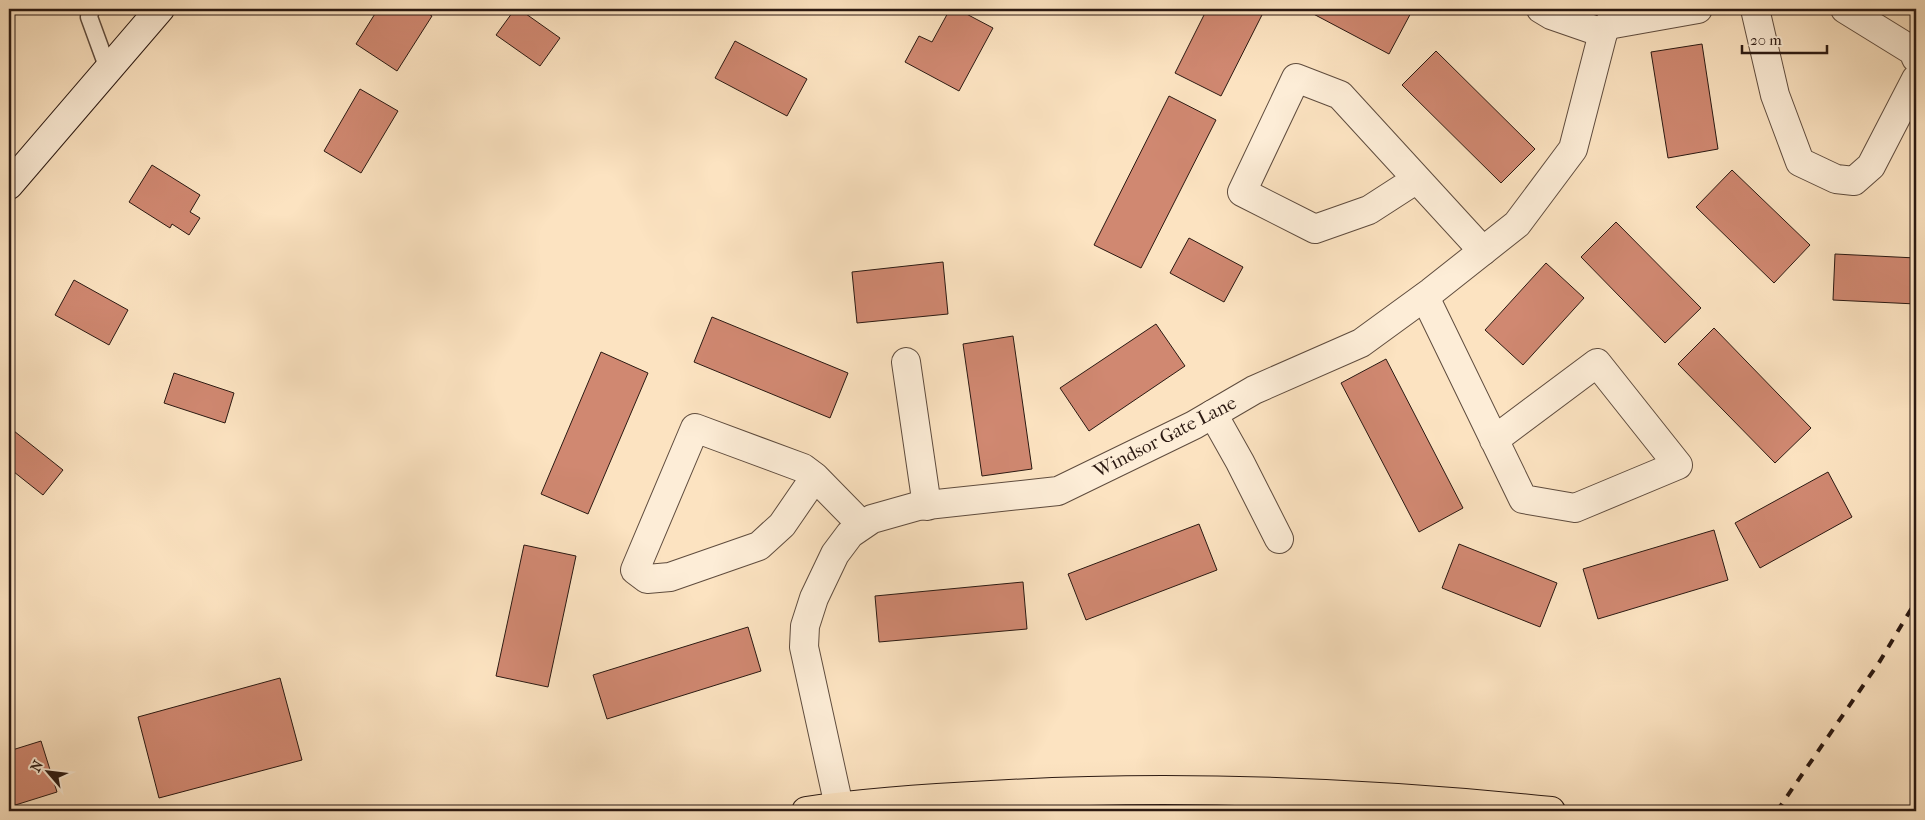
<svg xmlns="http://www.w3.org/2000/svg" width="1925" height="820" font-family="'IM FELL French Canon',serif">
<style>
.building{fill:#d08871;stroke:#2b1912}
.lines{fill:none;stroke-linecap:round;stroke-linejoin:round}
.lane-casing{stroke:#5f4c3e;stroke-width:19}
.street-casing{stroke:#5f4c3e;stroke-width:30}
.secondary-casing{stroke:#2b1912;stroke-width:30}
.primary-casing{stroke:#2b1912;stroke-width:30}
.lane{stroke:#fdedd7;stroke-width:16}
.street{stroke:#fdedd7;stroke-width:28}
.secondary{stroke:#fdedd7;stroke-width:28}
.primary{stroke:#fce3c1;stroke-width:28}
.rail{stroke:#2b1912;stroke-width:4;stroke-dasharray:9 9;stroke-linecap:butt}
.labels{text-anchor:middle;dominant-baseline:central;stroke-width:5;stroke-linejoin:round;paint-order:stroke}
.street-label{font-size:19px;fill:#2b1912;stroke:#fdedd7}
</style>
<rect width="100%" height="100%" fill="#fce3c1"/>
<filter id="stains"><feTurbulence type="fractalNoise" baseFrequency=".004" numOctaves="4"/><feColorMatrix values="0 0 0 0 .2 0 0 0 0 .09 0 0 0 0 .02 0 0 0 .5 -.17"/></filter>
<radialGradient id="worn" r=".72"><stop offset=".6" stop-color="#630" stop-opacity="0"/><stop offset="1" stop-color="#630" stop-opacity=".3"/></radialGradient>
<g class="building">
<polygon points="378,9 421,9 432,16 397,71 356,44"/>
<polygon points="515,9 519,9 560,38 540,66 496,35"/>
<polygon points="950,9 957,9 993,28 959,91 905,62 919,36 932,42"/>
<polygon points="1207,9 1265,9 1221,96 1175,73"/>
<polygon points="1304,9 1413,9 1389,54"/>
<polygon points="735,41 807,79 787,116 715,78"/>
<polygon points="1702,44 1718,149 1668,158 1651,52"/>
<polygon points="1436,51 1535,149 1501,183 1402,85"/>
<polygon points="360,89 398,111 361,173 324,151"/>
<polygon points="1169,96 1216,120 1141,268 1094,245"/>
<polygon points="152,165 200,195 190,212 200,218 189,235 172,224 170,228 129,202"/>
<polygon points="1732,170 1810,245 1774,283 1696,207"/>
<polygon points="1616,222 1701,308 1665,343 1581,257"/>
<polygon points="1189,238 1243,267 1224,302 1170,273"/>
<polygon points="1835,254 1916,258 1916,304 1833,300"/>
<polygon points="943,262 948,314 857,323 852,272"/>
<polygon points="1546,263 1584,298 1523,365 1485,330"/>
<polygon points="74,280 128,310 109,345 55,315"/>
<polygon points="712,317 848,373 830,418 694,362"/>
<polygon points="1156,324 1185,366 1089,431 1060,388"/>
<polygon points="1714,328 1811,428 1775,463 1678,364"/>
<polygon points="1013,336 1032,469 982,476 963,344"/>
<polygon points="601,352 648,373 588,514 541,494"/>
<polygon points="1386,359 1463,508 1419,532 1341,383"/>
<polygon points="174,373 234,393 225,423 164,403"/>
<polygon points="9,427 63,470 43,495 9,468"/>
<polygon points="1828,472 1852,517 1760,568 1735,523"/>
<polygon points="1199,524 1217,570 1086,620 1068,574"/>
<polygon points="1714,530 1728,580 1598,619 1583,569"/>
<polygon points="1459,544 1557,583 1540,627 1442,588"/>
<polygon points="524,545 576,556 548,687 496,676"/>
<polygon points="1023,582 1027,629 879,642 875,596"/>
<polygon points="748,627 761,671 607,719 593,675"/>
<polygon points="280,678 302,760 159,798 138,717"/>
<polygon points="41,741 57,792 9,807 9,751"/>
</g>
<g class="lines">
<defs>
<polyline id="lane" points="91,9 89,17 108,69"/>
<g id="street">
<polyline points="1541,9 1551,15 1603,33"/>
<polyline points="1755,9 1775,95 1800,162 1836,179 1854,181 1871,166 1916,79"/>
<polyline points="1845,9 1913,51 1916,58"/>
<polyline points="1417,179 1369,210 1315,229 1242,192 1296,78 1340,95 1483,251"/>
<polyline points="1425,297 1523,499 1575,508 1678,465 1597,363 1494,440"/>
<polyline points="906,362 927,506"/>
<polyline points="1213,414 1240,462 1279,539"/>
<polyline points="815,477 782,525 759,546 670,577 647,579 635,570 695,428 803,468 815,477 862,525"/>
<polyline points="840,811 804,647 805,626 814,598 835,554 850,534 872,519 918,506 1058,491 1194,425 1254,390 1361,343 1431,292 1517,224 1573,149 1603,33 1608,25 1698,9"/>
</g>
<polyline id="secondary" points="9,185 160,9"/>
<path id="primary" d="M806,811C868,802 929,798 991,795C1178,784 1365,792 1551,811"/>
</defs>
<use href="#lane" class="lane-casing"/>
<use href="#street" class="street-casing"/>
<use href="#secondary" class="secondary-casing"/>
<use href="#primary" class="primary-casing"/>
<use href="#lane" class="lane"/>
<use href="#street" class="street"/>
<use href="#secondary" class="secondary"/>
<use href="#primary" class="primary"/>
<polyline class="rail" points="1777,811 1880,661 1916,601"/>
</g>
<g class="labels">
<g class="street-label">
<text transform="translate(1165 437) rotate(-27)">Windsor Gate Lane</text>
</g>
</g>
<rect width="1925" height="820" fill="none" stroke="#fce3c1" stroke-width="30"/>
<rect x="10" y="10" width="1905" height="800" fill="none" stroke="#2b1912" stroke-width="2.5"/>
<rect x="15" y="15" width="1895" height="790" fill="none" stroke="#2b1912"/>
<g transform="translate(48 772) rotate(298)" stroke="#fdedd7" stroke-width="4" paint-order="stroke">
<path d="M0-4L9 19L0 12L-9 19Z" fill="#2b1912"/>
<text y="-8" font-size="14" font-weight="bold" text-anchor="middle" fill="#2b1912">N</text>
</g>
<path d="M1742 45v8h85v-8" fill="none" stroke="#2b1912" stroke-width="2.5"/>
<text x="1750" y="45" font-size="15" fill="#2b1912" stroke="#fdedd7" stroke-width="4" paint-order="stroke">20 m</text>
<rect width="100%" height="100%" filter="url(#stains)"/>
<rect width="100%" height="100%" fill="url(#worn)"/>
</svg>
